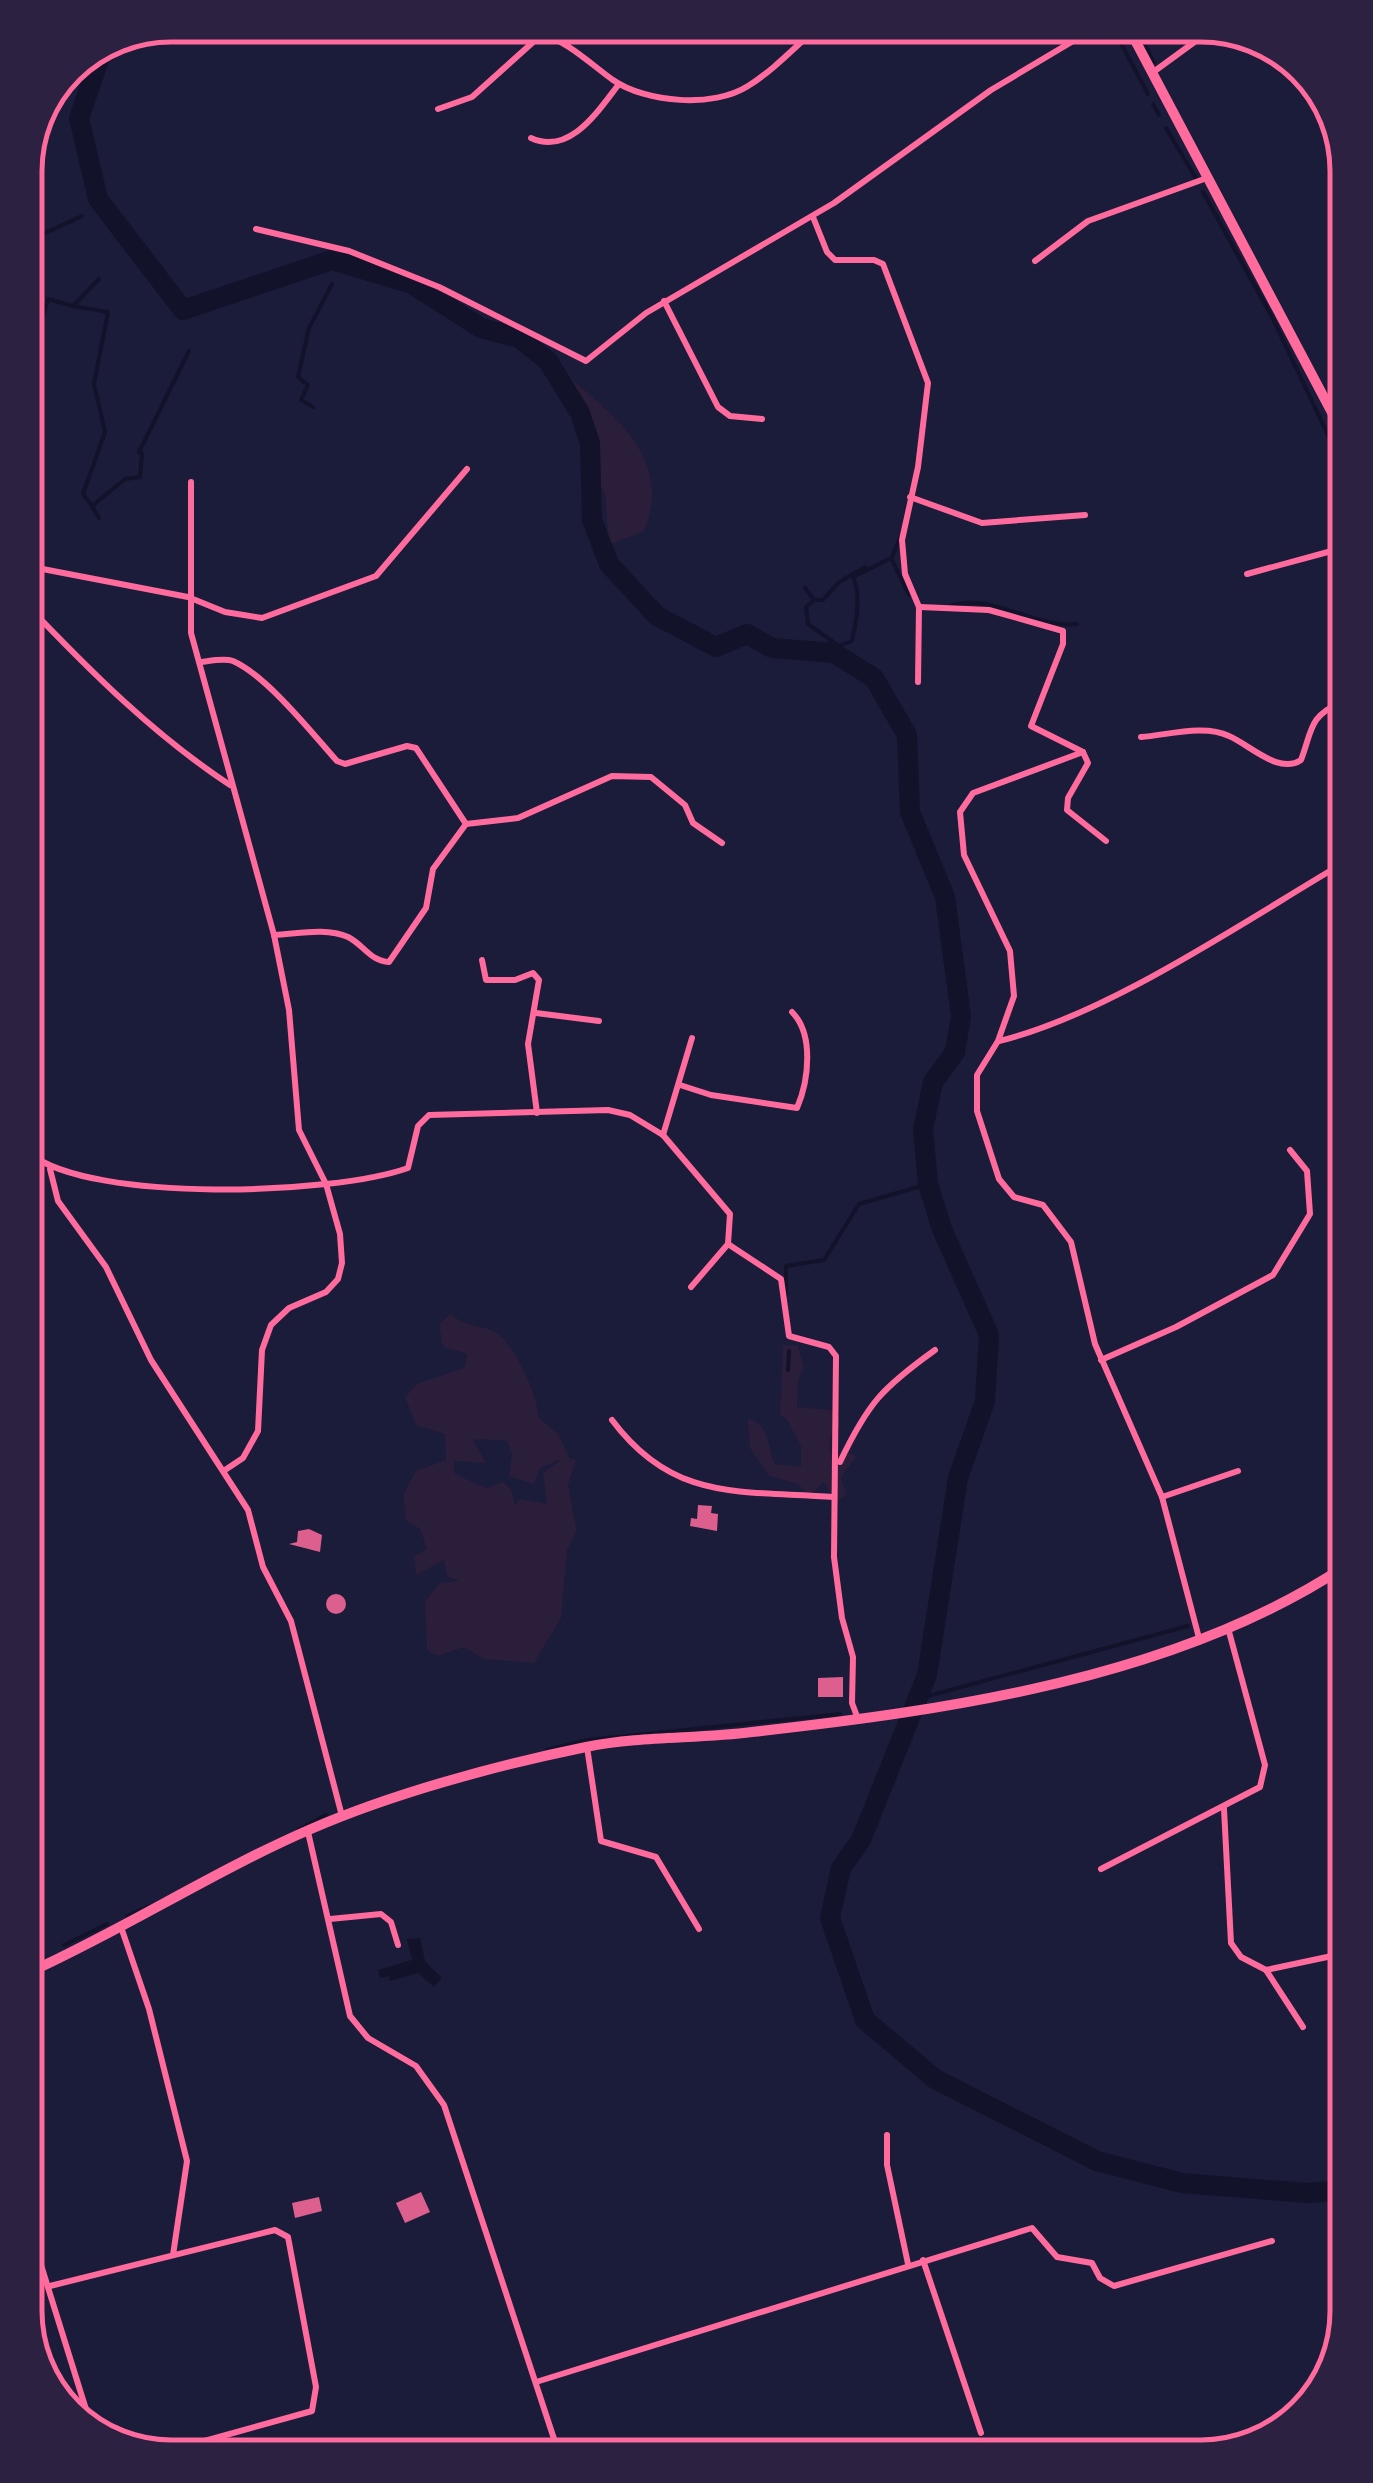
<svg xmlns="http://www.w3.org/2000/svg" width="1373" height="2483" font-family="'Archivo Narrow',sans-serif">
<style>
.green{fill:#2a1e3b;fill-rule:evenodd}
.water{fill:#12122b}
.lines{fill:none;stroke-linecap:round;stroke-linejoin:round}
.stream{stroke:#12122b;stroke-width:4}
.river{stroke:#12122b;stroke-width:20}
.building{fill:#dd5f8e}
.minor{stroke:#ff6b9d;stroke-width:6}
.secondary{stroke:#ff6b9d;stroke-width:10}
.primary{stroke:#ff6b9d;stroke-width:10}
.rim{fill:none;stroke:#ff6b9d;stroke-width:5}
</style>
<rect width="100%" height="100%" fill="#1b1b3a"/>
<g class="green">
<path d="M545,357C598,405 678,450 644,531L609,545L605,494L586,458L579,419Z"/>
<path d="M451,1313C461,1327 480,1324 495,1332C516,1344 537,1395 539,1418L559,1435L569,1458L576,1460L568,1485L577,1531L567,1550L561,1618L534,1663L484,1659L464,1647L437,1656L427,1650L425,1602L439,1583L459,1581L447,1576L444,1560L416,1575L414,1556L427,1549L420,1529L406,1520L403,1495L416,1471L446,1460L445,1434L416,1425L405,1397L417,1384L464,1368L467,1354L443,1347L439,1325ZM481,1439L507,1441L512,1454L509,1476L534,1484L540,1468L563,1458L543,1473L547,1504L520,1499L515,1505L511,1489L503,1482L486,1488L455,1474L453,1461L486,1463L473,1440Z"/>
<path d="M783,1345L798,1346L804,1367L798,1380L797,1407L830,1410L838,1415L840,1426L831,1434L829,1450L833,1455L851,1453L856,1457L841,1477L846,1494L837,1502L823,1482L814,1492L806,1493L798,1484L769,1476L750,1448L748,1418C771,1426 766,1445 775,1464L801,1467V1446L786,1418L780,1415Z"/>
</g>
<polygon class="water" points="420,1938 425,1961 442,1978 434,1987 418,1973 390,1981 389,1976 380,1978 378,1970 412,1960 407,1939"/>
<g class="lines">
<g class="stream">
<polyline points="1134,25 1154,62"/>
<polyline points="1114,30 1148,94"/>
<polyline points="1153,104 1159,115"/>
<polyline points="1166,128 1197,180"/>
<polyline points="1203,192 1272,317 1338,456"/>
<polyline points="26,237 41,235"/>
<polyline points="26,265 36,255 41,235 82,216"/>
<polyline points="73,306 108,312 94,384 105,432 83,494 92,506"/>
<polyline points="41,323 48,299 73,306 99,279"/>
<polyline points="313,407 301,400 308,385 298,377 309,328 332,284"/>
<polyline points="99,518 92,506 125,479 140,477 142,454 139,452 189,351"/>
<polyline points="892,557 900,538"/>
<polyline points="805,588 814,600 806,607 808,624 839,646 852,664"/>
<polyline points="814,600 823,600 838,583 865,567"/>
<path d="M950,606C992,592 1035,629 1077,624"/>
<path d="M839,646L852,641C857,618 861,595 853,577L891,558L909,595"/>
<polyline points="786,1295 786,1266 824,1260 859,1204 928,1184"/>
<polyline points="788,1370 789,1351"/>
<polyline points="917,1699 1188,1626"/>
<polyline points="547,1750 588,1740 840,1714"/>
<polyline points="298,1830 326,1815"/>
<polyline points="127,1916 150,1906"/>
<polyline points="64,1945 107,1924"/>
</g>
<g class="river">
<polyline points="138,39 162,29"/>
<polyline points="101,54 79,118 98,199 183,310 332,260 412,284 481,328 519,338 548,361 580,413 590,443 592,520 609,564 657,616 716,647 747,634 772,648 834,653 874,678 907,735 910,812 945,897 961,1016 955,1052 933,1082 923,1129 928,1184 942,1229 989,1335 985,1401 958,1478 927,1675 861,1840 841,1868 830,1918 865,2020 935,2079 1097,2161 1182,2183 1307,2193 1347,2190"/>
</g>
</g>
<g class="building">
<polygon points="698,1505 712,1506 711,1513 718,1514 717,1531 690,1526 691,1518 697,1519"/>
<polygon points="309,1529 322,1535 320,1552 289,1544 297,1542 298,1531"/>
<circle cx="336" cy="1604" r="10"/>
<polygon points="843,1677 843,1697 818,1697 818,1678"/>
<polygon points="421,2192 430,2212 405,2223 396,2203"/>
<polygon points="319,2197 322,2211 295,2218 292,2203"/>
</g>
<g class="lines">
<g class="minor">
<polyline points="1152,73 1215,27"/>
<path d="M438,109L472,97L541,35C564,38 593,66 613,80C646,103 714,108 748,86C774,70 797,45 820,25"/>
<path d="M531,138C570,156 598,111 619,84"/>
<polyline points="813,217 827,252 835,260 874,260 883,264 928,383 918,467 902,540 905,574 919,607 918,682"/>
<polyline points="256,229 349,251 439,287 586,361 646,313 834,203 991,90 1100,25"/>
<polyline points="1035,261 1088,221 1207,178"/>
<polyline points="664,301 718,407 730,416 762,419"/>
<polyline points="191,482 191,633 274,935 289,1010 299,1130 326,1184 340,1234 342,1263 338,1279 326,1292 289,1308 271,1325 262,1350 258,1431 243,1458 225,1470"/>
<polyline points="910,497 982,523 1085,515"/>
<polyline points="27,566 188,597 225,612 262,618 376,576 467,469"/>
<polyline points="1247,574 1339,549"/>
<path d="M28,606C90,671 154,735 230,785"/>
<polyline points="920,607 989,610 1063,631 1063,644 1031,726 1083,752 1088,763 1068,798 1067,810 1106,841"/>
<path d="M201,662C210,661 224,658 233,661C267,676 312,733 337,761L345,764L407,746L416,748L466,824L433,869L426,908L389,962C370,961 364,945 348,937C326,927 297,934 274,935"/>
<path d="M1141,737C1168,735 1204,724 1229,736C1250,745 1279,775 1301,760C1312,731 1309,716 1340,703"/>
<polyline points="1083,752 973,793 960,812 964,855 1010,951 1014,996 998,1041 977,1075 977,1111 999,1179 1014,1197 1043,1205 1071,1242 1095,1344 1162,1497 1199,1638"/>
<polyline points="466,824 518,818 612,776 651,777 685,805 693,823 722,843"/>
<polyline points="482,960 486,980 515,980 533,973 539,980 528,1044 537,1113"/>
<polyline points="536,1013 599,1021"/>
<path d="M999,1041C1107,1015 1243,922 1340,865"/>
<path d="M680,1085L711,1095L797,1108C809,1080 814,1034 792,1012"/>
<polyline points="663,1135 692,1038"/>
<path d="M30,1154C94,1203 332,1195 408,1168L418,1126L429,1115L608,1110L630,1115L663,1135L730,1214L728,1244L691,1287"/>
<polyline points="50,1169 58,1201 106,1267 151,1360 248,1510 263,1567 291,1621 342,1816"/>
<polyline points="728,1244 781,1279 789,1336 829,1347 836,1356 834,1557 842,1618 853,1657 852,1703 858,1719"/>
<polyline points="1101,1360 1176,1327 1273,1275 1310,1214 1307,1171 1290,1150"/>
<path d="M612,1420C674,1503 741,1490 834,1497"/>
<path d="M840,1462C868,1403 882,1388 935,1350"/>
<polyline points="1162,1497 1238,1471"/>
<polyline points="587,1747 601,1841 656,1857 699,1929"/>
<polyline points="1224,1809 1231,1943 1241,1957 1266,1970 1303,2027"/>
<polyline points="308,1832 350,2016 368,2038 416,2066 444,2105 559,2454"/>
<polyline points="1101,1869 1260,1787 1265,1765 1228,1628"/>
<polyline points="330,1919 381,1914 391,1922 398,1945"/>
<polyline points="121,1927 149,2009 187,2161 173,2255"/>
<polyline points="1266,1970 1346,1953"/>
<polyline points="887,2135 887,2165 908,2264"/>
<polyline points="36,2249 94,2435"/>
<polyline points="923,2260 981,2433"/>
<polyline points="50,2286 275,2230 288,2237 316,2387 312,2411 154,2455"/>
<polyline points="536,2382 1032,2228 1057,2257 1092,2263 1100,2278 1114,2286 1272,2241"/>
</g>
<polyline class="secondary" points="1127,25 1338,424"/>
<path class="primary" d="M34,1970C128,1927 216,1870 311,1829C394,1793 498,1765 586,1747C641,1736 697,1739 752,1732C950,1710 1175,1678 1344,1567"/>
</g>
<path d="M0 0H1373V2483H0ZM171 42H1201A129 129 0 0 1 1330 171V2311A129 129 0 0 1 1201 2440H171A129 129 0 0 1 42 2311V171A129 129 0 0 1 171 42Z" fill="#2d2142" fill-rule="evenodd"/>
<path class="rim" d="M171 42H1201A129 129 0 0 1 1330 171V2311A129 129 0 0 1 1201 2440H171A129 129 0 0 1 42 2311V171A129 129 0 0 1 171 42Z"/>
</svg>
